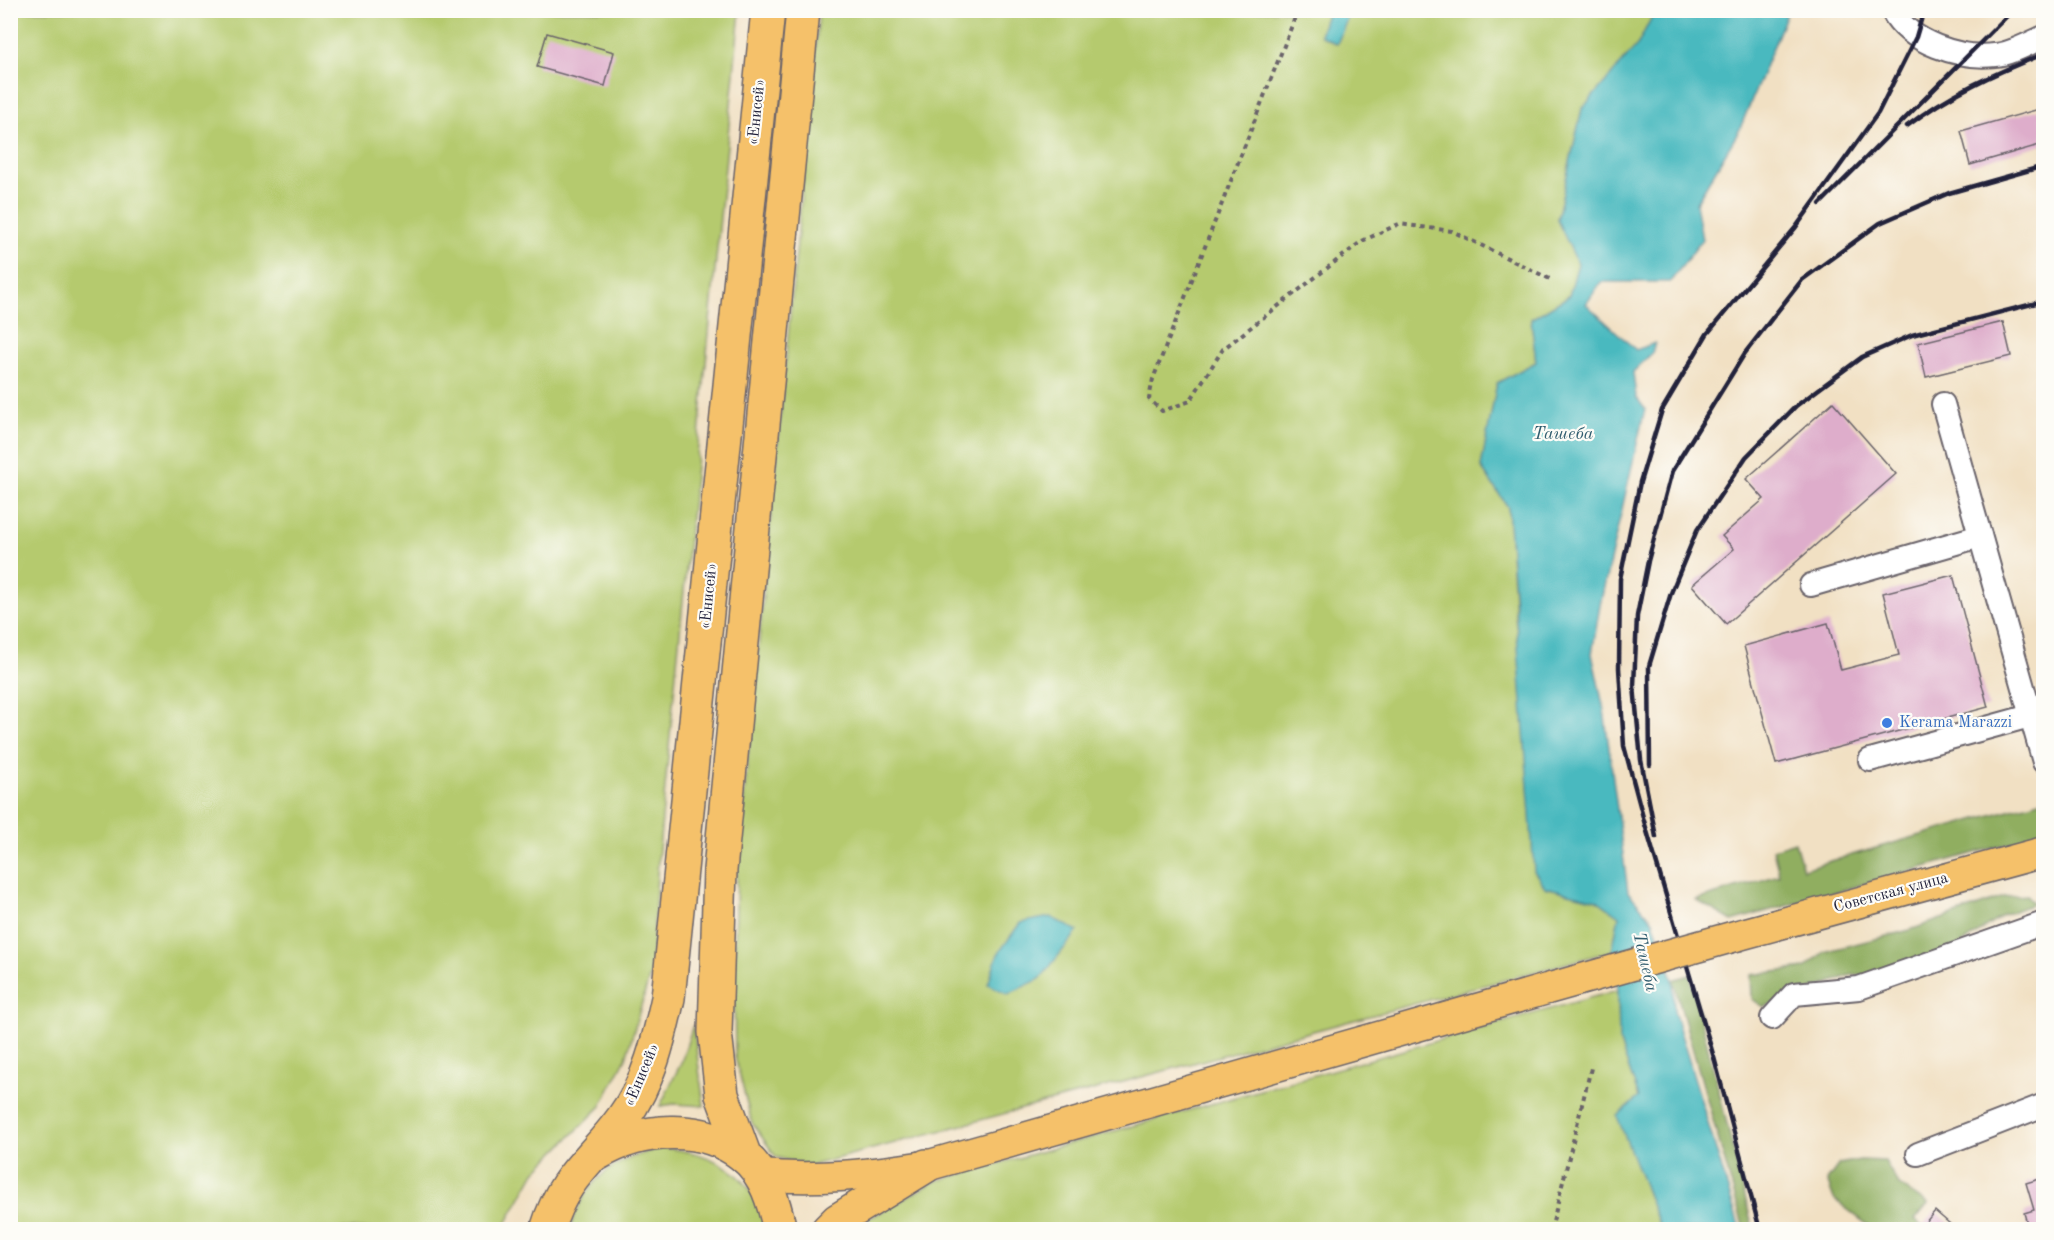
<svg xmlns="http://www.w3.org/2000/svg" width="2054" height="1240" font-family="'Old Standard TT',serif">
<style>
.green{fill:#b5ca6e;stroke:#6c7654;stroke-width:1.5}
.forest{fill:#90ae61;stroke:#59684e;stroke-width:1.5}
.water{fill:#49b9bf;stroke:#366e7d;stroke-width:1.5}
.building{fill:#deadcb}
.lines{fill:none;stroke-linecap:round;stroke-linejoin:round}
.minor-casing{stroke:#6a646b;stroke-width:26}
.major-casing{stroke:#6a646b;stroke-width:33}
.highway-casing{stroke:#6a646b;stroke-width:36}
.path{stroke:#6a646b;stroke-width:4;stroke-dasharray:4.5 4.5;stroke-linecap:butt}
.minor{stroke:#fff;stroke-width:22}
.major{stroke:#f5c16b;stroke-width:30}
.highway{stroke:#f5c16b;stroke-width:33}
.rail{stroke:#22223b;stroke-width:4.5}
.major-bridge-casing{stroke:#6a646b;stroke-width:33;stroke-linecap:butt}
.major-bridge{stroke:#f5c16b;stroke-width:30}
.shop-dot{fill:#3f7fe0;stroke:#fdfcf7;stroke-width:2}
.labels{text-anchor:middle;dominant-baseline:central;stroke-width:4.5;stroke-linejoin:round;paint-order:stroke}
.street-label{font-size:16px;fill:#22223b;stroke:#fdfcf7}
.shop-label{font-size:16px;fill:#366cbe;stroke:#fdfcf7;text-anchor:start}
.water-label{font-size:18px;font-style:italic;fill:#325e70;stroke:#fdfcf7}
</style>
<rect width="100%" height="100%" fill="#fdfcf7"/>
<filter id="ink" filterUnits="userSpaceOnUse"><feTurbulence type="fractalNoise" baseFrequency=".0167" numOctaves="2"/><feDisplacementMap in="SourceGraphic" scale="12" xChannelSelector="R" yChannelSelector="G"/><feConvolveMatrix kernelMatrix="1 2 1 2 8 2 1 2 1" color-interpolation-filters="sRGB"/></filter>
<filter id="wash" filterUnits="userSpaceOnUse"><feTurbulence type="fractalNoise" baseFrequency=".008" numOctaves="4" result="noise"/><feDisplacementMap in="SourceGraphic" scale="24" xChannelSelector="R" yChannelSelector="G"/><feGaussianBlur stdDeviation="1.35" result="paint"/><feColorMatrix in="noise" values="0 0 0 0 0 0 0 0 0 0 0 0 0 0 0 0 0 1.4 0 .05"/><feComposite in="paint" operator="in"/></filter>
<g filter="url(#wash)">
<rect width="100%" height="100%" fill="#f1e0c3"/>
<g class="green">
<polygon points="10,11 740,11 658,860 651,971 626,1058 601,1106 535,1172 503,1229 11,1229"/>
<polygon points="819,11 1328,11 1320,35 1337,44 1350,11 1655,11 1638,44 1582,109 1557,219 1578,264 1569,296 1531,319 1536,362 1497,383 1481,467 1508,507 1515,616 1545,887 1597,900 1619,916 1612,951 809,1166 776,1157 752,1123 735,1057 734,982 737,872"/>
<polygon points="1618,990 1619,1040 1639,1097 1645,1188 1661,1229 849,1230 936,1181"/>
<polygon points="693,1025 704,1106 674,1104 660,1106 681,1063"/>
<path d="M664,1148C699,1151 733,1162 753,1194C760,1204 763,1218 767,1230H570C584,1179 614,1158 664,1148Z"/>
</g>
<g class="forest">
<polygon points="2043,800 2043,834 1732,921 1696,900 1779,875 1773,849 1795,842 1803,869"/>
<polygon points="2027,895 2033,904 2004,915 1951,951 1877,977 1851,975 1764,1007 1752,999 1751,975 1805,968 1824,952 1910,930 2004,897"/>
<polygon points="1690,975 1753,1229 1744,1229 1673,980"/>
<polygon points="1860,1160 1885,1161 1898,1184 1928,1204 1915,1220 1925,1229 1873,1229 1834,1199 1827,1180 1839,1164"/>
</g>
<g class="water">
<polygon points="1328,11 1350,11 1337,44 1320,35"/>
<polygon points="1655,11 1788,11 1739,131 1696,203 1702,240 1670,282 1601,282 1586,304 1636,350 1655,343 1652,353 1633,372 1636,397 1645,409 1600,605 1592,654 1604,710 1628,892 1653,921 1673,980 1674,1011 1740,1229 1661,1229 1617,1116 1639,1097 1619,1040 1618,990 1612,951 1619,916 1597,900 1545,887 1534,871 1508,507 1481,467 1497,383 1536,362 1531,319 1569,296 1578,264 1557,220 1582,109 1638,44"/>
<polygon points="1050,917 1078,931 1040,979 1008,994 988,984 998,954 1020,923"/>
</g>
<g id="blocks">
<g class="building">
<polygon points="547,33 614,52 605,86 537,67"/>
<polygon points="2043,108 2043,144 1970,165 1961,131"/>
<polygon points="2003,322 2011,356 1926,377 1918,343"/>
<polygon points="1833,402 1896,474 1726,624 1692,585 1734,549 1722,536 1764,499 1746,479"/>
<polygon points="1953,575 1988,707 1776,764 1744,646 1828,623 1841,670 1899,655 1883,593"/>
<polygon points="2043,1178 2043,1230 2029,1230 2024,1213 2034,1210 2026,1183"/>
<polygon points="1935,1211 1957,1230 1919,1230"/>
</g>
</g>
</g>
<g filter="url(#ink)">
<use href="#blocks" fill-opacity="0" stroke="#6a646b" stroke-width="1.5"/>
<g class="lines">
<defs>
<g id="minor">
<path d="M1892,10C1909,43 1960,59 1995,55C2011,54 2029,43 2044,37"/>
<polyline points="1943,404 2044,762"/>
<polyline points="1811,585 1980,536"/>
<polyline points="1870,760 2030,716"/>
<polyline points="1772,1018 1794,994 1859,988 2044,923"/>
<polyline points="1918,1154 2044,1105"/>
</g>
<g id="major">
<polyline points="1739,935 2044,852"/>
<path d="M760,1175C817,1181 870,1174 926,1166L1547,989"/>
</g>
<g id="highway">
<path d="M597,1154C640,1128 702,1122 744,1156C766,1174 774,1203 780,1230"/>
<polyline points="745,1157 722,1095 715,1032 720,870 803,10"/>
<path d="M547,1230C564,1174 592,1161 623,1118C649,1083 659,1039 668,998L768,10"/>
<polyline points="828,1230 838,1220 926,1166"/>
</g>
</defs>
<use href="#minor" class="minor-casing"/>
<use href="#major" class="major-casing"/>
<use href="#highway" class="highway-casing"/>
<g class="path">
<polyline points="1298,10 1153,379 1149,399 1162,411 1190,401 1223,349 1362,241 1399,224 1452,231 1550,279"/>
<polyline points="1551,1230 1592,1064"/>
</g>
<use href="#minor" class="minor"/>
<use href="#major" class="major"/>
<use href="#highway" class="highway"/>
<g class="rail">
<path d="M1907,126C1949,94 1995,73 2044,54"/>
<polyline points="1820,204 2013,10"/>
<polyline points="1650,765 1649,666 1671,593 1697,530 1746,457 1796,406 1862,357 1912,335 2044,301"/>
<polyline points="1656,837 1641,760 1634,686 1637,616 1648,561 1672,471 1745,353 1802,280 1880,223 1949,193 2044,166"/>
<polyline points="1760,1230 1715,1061 1644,821 1624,746 1619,668 1620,579 1640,482 1662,410 1707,334 1796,227 1878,113 1916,37 1924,10"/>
</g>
<defs>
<polyline id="major-bridge" points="1547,989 1739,935"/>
</defs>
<use href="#major-bridge" class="major-bridge-casing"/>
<use href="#major-bridge" class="major-bridge"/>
</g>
</g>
<circle class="shop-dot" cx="1887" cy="723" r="6"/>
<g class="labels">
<g class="street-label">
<text transform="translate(757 112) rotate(-84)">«Енисей»</text>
<text transform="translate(709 596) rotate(-84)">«Енисей»</text>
<text transform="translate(1891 893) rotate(-15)">Советская улица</text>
<text transform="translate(642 1075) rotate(-67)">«Енисей»</text>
</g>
<g class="shop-label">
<text x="1899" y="723">Kerama Marazzi</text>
</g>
<g class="water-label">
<text x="1563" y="434">Ташеба</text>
<text transform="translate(1645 962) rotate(77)">Ташеба</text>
</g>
</g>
<rect width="2054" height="1240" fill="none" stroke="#fdfcf7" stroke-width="36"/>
</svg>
